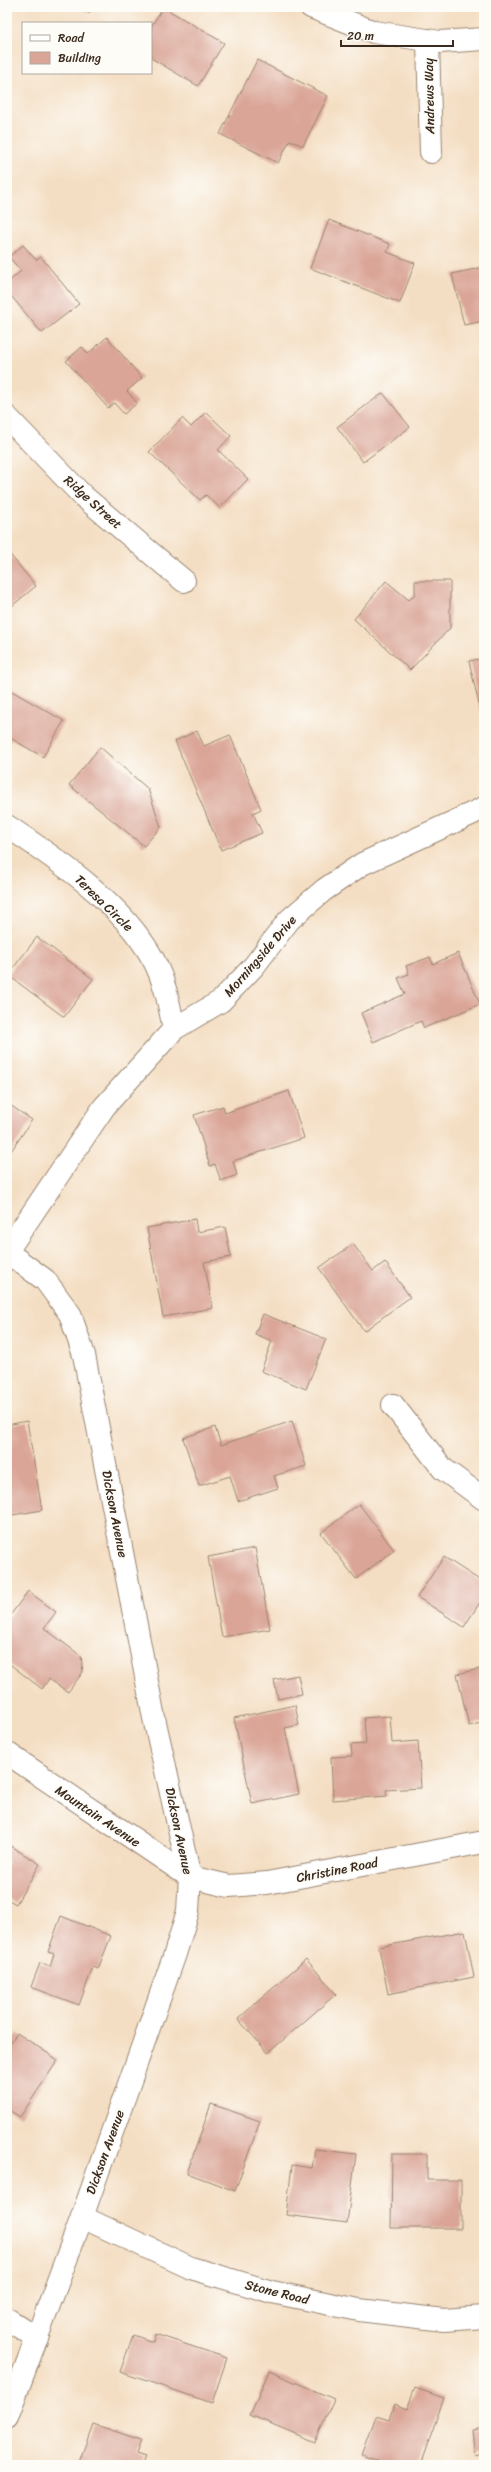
<svg xmlns="http://www.w3.org/2000/svg" width="491" height="2472" font-family="Sriracha,sans-serif">
<style>
.building{fill:#daa597}
.lines{fill:none;stroke-linecap:round;stroke-linejoin:round}
.street-casing{stroke:#988470;stroke-width:24}
.street{stroke:#fff;stroke-width:22}
.labels{text-anchor:middle;dominant-baseline:central;stroke-width:3.5;stroke-linejoin:round;paint-order:stroke}
.street-label{font-size:13px;fill:#3b2a1e;stroke:#fdfcf7}
</style>
<rect width="100%" height="100%" fill="#fdfcf7"/>
<filter id="ink" filterUnits="userSpaceOnUse"><feTurbulence type="fractalNoise" baseFrequency=".025" numOctaves="2"/><feDisplacementMap in="SourceGraphic" scale="8" xChannelSelector="R" yChannelSelector="G"/><feConvolveMatrix kernelMatrix="1 2 1 2 8 2 1 2 1" color-interpolation-filters="sRGB"/></filter>
<filter id="wash" filterUnits="userSpaceOnUse"><feTurbulence type="fractalNoise" baseFrequency=".012" numOctaves="4" result="noise"/><feDisplacementMap in="SourceGraphic" scale="16" xChannelSelector="R" yChannelSelector="G"/><feGaussianBlur stdDeviation="0.9" result="paint"/><feColorMatrix in="noise" values="0 0 0 0 0 0 0 0 0 0 0 0 0 0 0 0 0 1.4 0 .05"/><feComposite in="paint" operator="in"/></filter>
<g filter="url(#wash)">
<rect width="100%" height="100%" fill="#f4dec3"/>
<g id="blocks">
<g class="building">
<polygon points="78,7 92,7 89,13"/>
<polygon points="163,7 224,43 198,86 151,58 151,27"/>
<polygon points="257,60 328,96 303,146 290,140 278,163 220,134"/>
<polygon points="329,220 390,244 387,252 415,263 400,303 310,268"/>
<polygon points="23,245 36,260 41,257 79,304 42,333 7,291 7,283 21,271 9,257"/>
<polygon points="484,267 484,321 464,325 452,274"/>
<polygon points="107,337 142,378 127,391 137,403 124,414 114,403 108,408 66,361 82,347 88,354"/>
<polygon points="383,393 410,427 363,462 337,427"/>
<polygon points="206,412 231,436 218,450 248,479 220,508 206,495 200,500 149,452 182,418 191,427"/>
<polygon points="7,551 36,586 7,610"/>
<polygon points="386,581 409,600 415,594 415,581 450,581 450,628 410,670 354,619"/>
<polygon points="484,658 484,709 480,709 469,661"/>
<polygon points="10,690 64,721 43,757 12,739 7,745 7,695"/>
<polygon points="197,731 204,746 230,735 261,809 253,813 262,833 221,850 175,741"/>
<polygon points="100,747 148,789 161,827 144,846 69,785"/>
<polygon points="37,937 93,979 64,1017 8,975"/>
<polygon points="458,953 480,1004 424,1028 421,1021 373,1042 361,1013 405,994 398,978 409,974 406,966 430,957 433,964"/>
<polygon points="289,1091 304,1138 233,1161 237,1175 221,1181 215,1164 210,1166 194,1115 223,1106 225,1113"/>
<polygon points="7,1103 32,1120 7,1157"/>
<polygon points="195,1219 197,1232 225,1227 231,1257 204,1262 213,1308 163,1317 147,1228"/>
<polygon points="353,1244 373,1271 385,1262 410,1297 364,1331 319,1268"/>
<polygon points="263,1314 326,1339 306,1389 261,1371 272,1341 255,1334"/>
<polygon points="27,1421 42,1510 7,1516 7,1425"/>
<polygon points="292,1421 306,1466 274,1476 278,1488 238,1501 230,1476 199,1486 183,1438 215,1427 221,1445"/>
<polygon points="359,1504 394,1550 356,1579 321,1533"/>
<polygon points="255,1548 270,1629 222,1637 208,1557"/>
<polygon points="444,1557 484,1583 484,1596 464,1627 417,1597"/>
<polygon points="28,1591 56,1612 44,1628 81,1656 83,1672 68,1692 49,1679 42,1689 7,1662 7,1620"/>
<polygon points="479,1669 481,1682 484,1682 484,1722 469,1726 457,1674"/>
<polygon points="298,1675 302,1694 278,1699 274,1680"/>
<polygon points="295,1705 299,1725 285,1728 299,1794 252,1804 234,1718"/>
<polygon points="390,1716 392,1743 418,1741 421,1788 386,1790 387,1796 333,1800 331,1757 352,1756 351,1745 366,1744 364,1718"/>
<polygon points="7,1844 40,1864 16,1904 7,1899"/>
<polygon points="61,1916 111,1936 98,1969 93,1967 79,2005 31,1987 40,1963 50,1967 54,1954 48,1952"/>
<polygon points="465,1931 474,1977 388,1994 379,1947"/>
<polygon points="306,1959 336,1994 268,2053 238,2019"/>
<polygon points="17,2033 58,2060 20,2117 7,2109 7,2048"/>
<polygon points="211,2104 260,2121 235,2191 187,2173"/>
<polygon points="315,2149 356,2154 347,2223 286,2215 292,2165 312,2168"/>
<polygon points="392,2154 427,2154 427,2180 461,2180 461,2228 391,2228"/>
<polygon points="155,2334 227,2358 212,2403 120,2372 133,2335 153,2342"/>
<polygon points="269,2371 334,2399 315,2442 250,2415"/>
<polygon points="415,2388 444,2398 420,2465 376,2465 378,2460 362,2454 376,2416 389,2420 394,2404 407,2409"/>
<polygon points="93,2424 141,2440 136,2453 145,2456 142,2465 78,2465"/>
<polygon points="484,2429 484,2458 483,2458 482,2452 475,2454 472,2431"/>
</g>
</g>
</g>
<g filter="url(#ink)">
<use href="#blocks" fill-opacity="0" stroke="#988470" stroke-width="1"/>
<g class="lines">
<defs>
<g id="street">
<polyline points="311,7 374,32 440,42 484,39"/>
<polyline points="428,40 431,152"/>
<polyline points="7,417 83,496 184,581"/>
<path d="M7,826C58,860 122,903 153,959C165,981 169,1004 174,1029"/>
<polyline points="7,1251 104,1107 174,1029 221,1001 254,966 289,920 324,890 362,864 484,808"/>
<polyline points="7,1252 45,1280 70,1314 84,1355 154,1718 190,1877 188,1911 175,1954 82,2217 7,2417"/>
<polyline points="393,1405 443,1469 484,1499"/>
<polyline points="7,1753 190,1877 229,1886 267,1883 484,1842"/>
<polyline points="82,2217 191,2268 272,2292 359,2310 444,2320 484,2317"/>
<polyline points="7,2319 37,2338"/>
</g>
</defs>
<use href="#street" class="street-casing"/>
<use href="#street" class="street"/>
</g>
</g>
<g class="labels">
<g class="street-label">
<text transform="translate(429 96) rotate(-91)">Andrews Way</text>
<text transform="translate(93 502) rotate(42)">Ridge Street</text>
<text transform="translate(104 903) rotate(44)">Teresa Circle</text>
<text transform="translate(260 956) rotate(-49)">Morningside Drive</text>
<text transform="translate(115 1514) rotate(79)">Dickson Avenue</text>
<text transform="translate(98 1816) rotate(34)">Mountain Avenue</text>
<text transform="translate(179 1831) rotate(78)">Dickson Avenue</text>
<text transform="translate(337 1870) rotate(-11)">Christine Road</text>
<text transform="translate(105 2152) rotate(-70)">Dickson Avenue</text>
<text transform="translate(277 2292) rotate(14)">Stone Road</text>
</g>
</g>
<rect width="491" height="2472" fill="none" stroke="#fdfcf7" stroke-width="24"/>
<rect x="22" y="22" width="130" height="52" fill="#fdfcf7" stroke="#afa8a0"/>
<rect x="30" y="35" width="20" height="6" fill="#ffffff" stroke="#afa8a0"/>
<text x="58" y="42" font-size="12" fill="#3b2a1e">Road</text>
<rect x="30" y="52" width="20" height="12" fill="#daa597" stroke="#afa8a0"/>
<text x="58" y="62" font-size="12" fill="#3b2a1e">Building</text>
<path d="M341 40v6h112v-6" fill="none" stroke="#3b2a1e" stroke-width="2"/>
<text x="347" y="40" font-size="12" fill="#3b2a1e" stroke="#fdfcf7" stroke-width="3" paint-order="stroke">20 m</text>
</svg>
